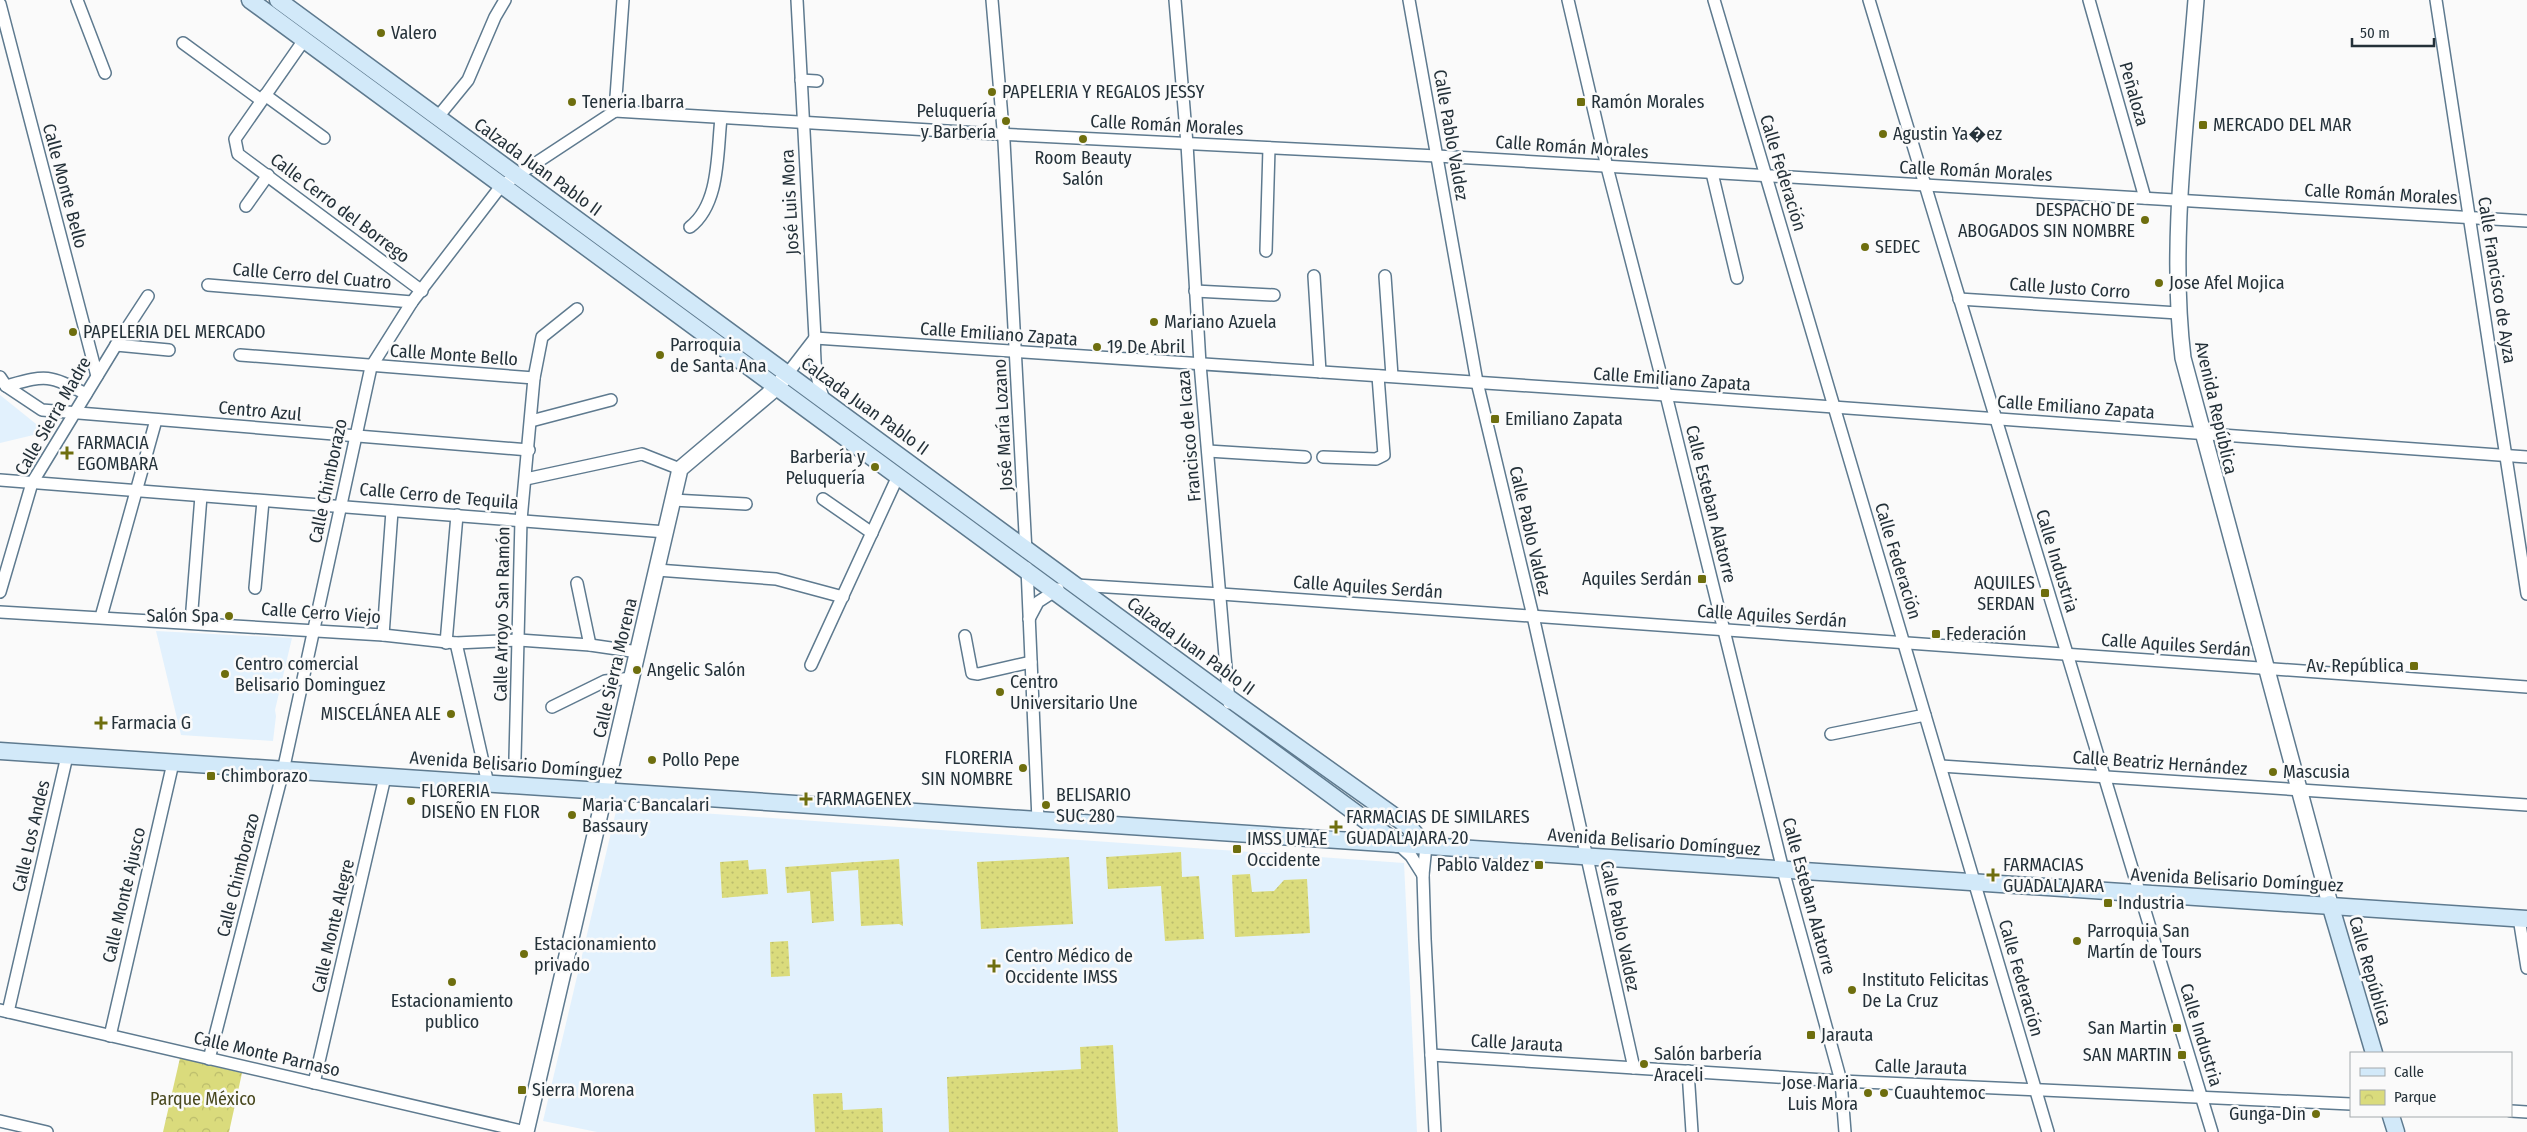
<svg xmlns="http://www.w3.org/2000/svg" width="2527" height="1132" font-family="'Fira Sans Condensed',sans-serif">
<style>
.built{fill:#e2f1fd}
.grass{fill:url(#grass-dots)}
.park{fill:url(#park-crowns)}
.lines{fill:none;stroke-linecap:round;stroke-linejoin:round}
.minor-casing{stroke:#5e7a8f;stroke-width:14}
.tertiary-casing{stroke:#5e7a8f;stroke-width:18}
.secondary-casing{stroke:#5e7a8f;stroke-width:19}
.minor{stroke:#fff;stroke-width:11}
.tertiary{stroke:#fff;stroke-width:15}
.secondary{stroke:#d2e9f9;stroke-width:16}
.poi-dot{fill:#6e6e0e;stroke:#fafafa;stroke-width:2}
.labels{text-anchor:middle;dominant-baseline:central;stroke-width:5;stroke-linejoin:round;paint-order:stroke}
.poi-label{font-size:18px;fill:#243139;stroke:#fafafa;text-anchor:start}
.street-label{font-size:18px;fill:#243139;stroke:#fafafa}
.park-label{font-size:18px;fill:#48481e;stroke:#fafafa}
</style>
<defs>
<pattern id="grass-dots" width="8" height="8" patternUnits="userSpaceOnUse" patternTransform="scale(1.25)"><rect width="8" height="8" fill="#dadb7c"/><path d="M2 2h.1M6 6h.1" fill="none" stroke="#bbbc6c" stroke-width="1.8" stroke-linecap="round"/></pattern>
<pattern id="park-crowns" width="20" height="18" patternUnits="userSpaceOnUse" patternTransform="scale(1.25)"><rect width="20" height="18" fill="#dadb7c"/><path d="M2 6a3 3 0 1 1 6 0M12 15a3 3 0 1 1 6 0" fill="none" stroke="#bbbc6c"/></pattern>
</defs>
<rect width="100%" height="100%" fill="#fafafa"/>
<g class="built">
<polygon points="0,395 46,432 0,443"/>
<polygon points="156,631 292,638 275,710 276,716 273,741 181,735"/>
<polygon points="617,807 1404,863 1417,1132 597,1132 543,1121"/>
</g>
<g class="grass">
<polygon points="1181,852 1182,877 1199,876 1204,939 1165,941 1161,886 1108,889 1106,857"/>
<polygon points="1069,857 1073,924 981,929 977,862"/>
<polygon points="899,859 903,926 899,924 861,926 858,870 831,872 834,921 812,923 810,891 787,893 785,867"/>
<polygon points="748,860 749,870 766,869 768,894 722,898 720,862"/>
<polygon points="1250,874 1252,892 1274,891 1284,880 1307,879 1310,933 1235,937 1232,875"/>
<polygon points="788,941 790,976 771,977 770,942"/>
<polygon points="1113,1045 1118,1132 949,1132 947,1077 1081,1069 1080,1047"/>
<polygon points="842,1093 843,1110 882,1108 883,1132 815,1132 813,1094"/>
</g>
<polygon class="park" points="180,1058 242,1073 229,1132 163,1132"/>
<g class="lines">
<defs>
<g id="minor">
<polyline points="77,0 105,73"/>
<path d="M797,0L815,338C813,361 816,379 824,400"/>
<polyline points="992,0 1004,141 1026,552"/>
<polyline points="1175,0 1187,144 1200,364 1229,703"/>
<polyline points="1409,0 1477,382 1533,616 1634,1068"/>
<polyline points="1568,0 1607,167 1666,395 1783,870 1841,1081 1845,1132"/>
<polyline points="1714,0 2048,1132"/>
<polyline points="1869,0 2212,1132"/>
<polyline points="2089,0 2145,198"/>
<polyline points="2436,0 2527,594"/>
<polyline points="0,4 97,376"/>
<polyline points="304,40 235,139 238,154 422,291"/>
<polyline points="183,43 261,100"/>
<polyline points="801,80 817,81"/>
<polyline points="265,95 324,138"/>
<polyline points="615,111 996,134 1437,156 2527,221"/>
<polyline points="615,111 623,0"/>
<polyline points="437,118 468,80 495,17 505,0"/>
<polyline points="1712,173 1737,278"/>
<polyline points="246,206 268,175"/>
<path d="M690,227C720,204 717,153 721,118"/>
<polyline points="1266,251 1269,148"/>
<polyline points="1314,276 1320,372"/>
<polyline points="1385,276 1392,376"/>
<polyline points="208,285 412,302"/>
<polyline points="1195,291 1274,295"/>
<polyline points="1959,299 2178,313"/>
<polyline points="815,338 1666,395 2527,457"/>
<polyline points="116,345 169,350"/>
<polyline points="240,355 534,378"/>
<polyline points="788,373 815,338"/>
<polyline points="0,377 6,386 42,410 529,450"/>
<path d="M6,386C47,375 47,374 86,394"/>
<polyline points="531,421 611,400"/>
<polyline points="1208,451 1305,457"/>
<polyline points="1323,457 1376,459 1384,455 1378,376"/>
<polyline points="526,479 642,454 680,469"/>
<polyline points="0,480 666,532"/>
<polyline points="823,499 872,533"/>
<polyline points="673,500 746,504"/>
<polyline points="1027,568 1038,820"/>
<polyline points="657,570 776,579 843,597"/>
<polyline points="577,583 590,645"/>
<polyline points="1076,585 1221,594 2527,687"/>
<polyline points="255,588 263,501"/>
<polyline points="0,592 32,483 116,345 148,296"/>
<polyline points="0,612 383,635 456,643 519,640 590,645 638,652"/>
<polyline points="101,617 156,420"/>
<polyline points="1029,619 1038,602 1058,589"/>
<polyline points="191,622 201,496"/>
<polyline points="383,635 392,511"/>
<polyline points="965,636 972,673 978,674 1031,662"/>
<polyline points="446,643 457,515"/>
<polyline points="456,643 488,784"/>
<polyline points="811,665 898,476"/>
<polyline points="552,707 605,681 632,678"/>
<polyline points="1831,734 1925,715"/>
<polyline points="515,758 521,520 534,378 542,337 577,309"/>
<polyline points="1941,766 2527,805"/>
<polyline points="1398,844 1411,856 1423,875"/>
<polyline points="1426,846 1423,875 1425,939 1435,1132"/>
<polyline points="2519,918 2527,968"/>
<polyline points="0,1010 526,1132"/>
<polyline points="8,1012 67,756"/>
<polyline points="110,1036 173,763"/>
<polyline points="1431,1055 1841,1081 2351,1104"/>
<polyline points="209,1059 283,771 371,367 412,302 501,186 615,111"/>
<polyline points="1688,1071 1692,1132"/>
<polyline points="314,1083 385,777"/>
<polyline points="2511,1111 2527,1112"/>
<polyline points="0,1121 47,1132"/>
</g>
<g id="tertiary">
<path d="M2196,0C2187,116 2169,243 2183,358L2330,904"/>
<polyline points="526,1132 680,469 777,387 784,378"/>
</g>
<g id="secondary">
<polyline points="250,0 1398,844"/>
<polyline points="278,0 1230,699 1408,826 1426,846"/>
<polyline points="0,751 2527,919"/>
<polyline points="2330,904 2374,1053"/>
<polyline points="2391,1116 2396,1132"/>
</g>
</defs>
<use href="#minor" class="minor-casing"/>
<use href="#tertiary" class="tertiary-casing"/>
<use href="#secondary" class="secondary-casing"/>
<use href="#minor" class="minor"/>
<use href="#tertiary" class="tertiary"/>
<use href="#secondary" class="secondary"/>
</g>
<g class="poi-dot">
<circle cx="381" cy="33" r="5"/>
<circle cx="992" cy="92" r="5"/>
<circle cx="572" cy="102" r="5"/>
<rect x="1576" y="97" width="10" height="10" rx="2.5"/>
<circle cx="1006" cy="121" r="5"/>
<rect x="2198" y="120" width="10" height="10" rx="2.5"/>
<circle cx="1883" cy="134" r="5"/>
<circle cx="1083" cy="139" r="5"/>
<circle cx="2145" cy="220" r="5"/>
<circle cx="1865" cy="247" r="5"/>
<circle cx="2159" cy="283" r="5"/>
<circle cx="1154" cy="322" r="5"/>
<circle cx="73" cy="332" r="5"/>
<circle cx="1097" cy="347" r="5"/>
<circle cx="660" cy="355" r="5"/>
<rect x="1490" y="414" width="10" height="10" rx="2.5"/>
<path d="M64.5 445.5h5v5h5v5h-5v5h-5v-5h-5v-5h5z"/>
<circle cx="875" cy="467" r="5"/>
<rect x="1697" y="574" width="10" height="10" rx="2.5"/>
<rect x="2040" y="588" width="10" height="10" rx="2.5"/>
<circle cx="229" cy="616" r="5"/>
<rect x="1931" y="629" width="10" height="10" rx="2.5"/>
<rect x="2409" y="661" width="10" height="10" rx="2.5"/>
<circle cx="637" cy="670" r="5"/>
<circle cx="225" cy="674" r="5"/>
<circle cx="1000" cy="692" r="5"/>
<circle cx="451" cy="714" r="5"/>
<path d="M98.5 715.5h5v5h5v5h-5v5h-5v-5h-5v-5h5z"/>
<circle cx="652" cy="760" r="5"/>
<circle cx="1023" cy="768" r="5"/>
<circle cx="2273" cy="772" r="5"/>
<rect x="206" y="771" width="10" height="10" rx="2.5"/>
<path d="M803.5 791.5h5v5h5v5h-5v5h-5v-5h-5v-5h5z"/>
<circle cx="411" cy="801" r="5"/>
<circle cx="1046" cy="805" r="5"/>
<circle cx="572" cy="815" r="5"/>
<path d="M1333.5 819.5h5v5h5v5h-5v5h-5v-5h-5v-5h5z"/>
<rect x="1232" y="844" width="10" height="10" rx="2.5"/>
<rect x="1534" y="860" width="10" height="10" rx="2.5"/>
<path d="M1990.5 867.5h5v5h5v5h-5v5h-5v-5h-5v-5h5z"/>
<rect x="2103" y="898" width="10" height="10" rx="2.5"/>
<circle cx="2077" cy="941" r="5"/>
<circle cx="524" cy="954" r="5"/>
<path d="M991.5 958.5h5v5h5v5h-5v5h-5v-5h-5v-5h5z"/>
<circle cx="452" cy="982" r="5"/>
<circle cx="1852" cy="990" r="5"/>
<rect x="2172" y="1023" width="10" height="10" rx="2.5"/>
<rect x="1806" y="1030" width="10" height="10" rx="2.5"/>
<rect x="2177" y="1050" width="10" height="10" rx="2.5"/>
<circle cx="1644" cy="1064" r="5"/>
<rect x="517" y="1085" width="10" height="10" rx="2.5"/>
<circle cx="1868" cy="1093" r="5"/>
<circle cx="1884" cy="1093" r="5"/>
<circle cx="2316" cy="1114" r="5"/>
</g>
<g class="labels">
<g class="poi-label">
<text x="391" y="33">Valero</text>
<text x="1002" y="92">PAPELERIA Y REGALOS JESSY</text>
<text x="582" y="102">Teneria Ibarra</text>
<text x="1591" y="102">Ramón Morales</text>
<text x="996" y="111" text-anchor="end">Peluquería<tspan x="996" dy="21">y Barbería</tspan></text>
<text x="2213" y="125">MERCADO DEL MAR</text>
<text x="1893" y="134">Agustin Ya�ez</text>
<text x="1083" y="158" text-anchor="middle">Room Beauty<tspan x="1083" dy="21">Salón</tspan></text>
<text x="2135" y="210" text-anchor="end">DESPACHO DE<tspan x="2135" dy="21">ABOGADOS SIN NOMBRE</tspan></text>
<text x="1875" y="247">SEDEC</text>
<text x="2169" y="283">Jose Afel Mojica</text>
<text x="1164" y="322">Mariano Azuela</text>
<text x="83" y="332">PAPELERIA DEL MERCADO</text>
<text x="670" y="345">Parroquia<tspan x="670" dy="21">de Santa Ana</tspan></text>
<text x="1107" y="347">19 De Abril</text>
<text x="1505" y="419">Emiliano Zapata</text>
<text x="77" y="443">FARMACIA<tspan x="77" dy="21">EGOMBARA</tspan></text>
<text x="865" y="457" text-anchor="end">Barbería y<tspan x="865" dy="21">Peluquería</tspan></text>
<text x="1692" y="579" text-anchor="end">Aquiles Serdán</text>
<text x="2035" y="583" text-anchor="end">AQUILES<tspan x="2035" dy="21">SERDAN</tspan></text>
<text x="219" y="616" text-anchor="end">Salón Spa</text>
<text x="1946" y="634">Federación</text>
<text x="235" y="664">Centro comercial<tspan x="235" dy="21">Belisario Dominguez</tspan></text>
<text x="2404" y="666" text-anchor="end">Av. República</text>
<text x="647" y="670">Angelic Salón</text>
<text x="1010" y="682">Centro<tspan x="1010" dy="21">Universitario Une</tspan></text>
<text x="441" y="714" text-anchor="end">MISCELÁNEA ALE</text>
<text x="111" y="723">Farmacia G</text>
<text x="1013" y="758" text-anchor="end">FLORERIA<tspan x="1013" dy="21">SIN NOMBRE</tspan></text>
<text x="662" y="760">Pollo Pepe</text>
<text x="2283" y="772">Mascusia</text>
<text x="221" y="776">Chimborazo</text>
<text x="421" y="791">FLORERIA<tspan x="421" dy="21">DISEÑO EN FLOR</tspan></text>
<text x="1056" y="795">BELISARIO<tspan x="1056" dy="21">SUC 280</tspan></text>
<text x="816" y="799">FARMAGENEX</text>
<text x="582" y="805">Maria C Bancalari<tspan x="582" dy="21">Bassaury</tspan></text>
<text x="1346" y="817">FARMACIAS DE SIMILARES<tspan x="1346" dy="21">GUADALAJARA 20</tspan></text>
<text x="1247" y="839">IMSS UMAE<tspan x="1247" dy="21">Occidente</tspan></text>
<text x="1529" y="865" text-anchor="end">Pablo Valdez</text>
<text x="2003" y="865">FARMACIAS<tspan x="2003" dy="21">GUADALAJARA</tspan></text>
<text x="2118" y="903">Industria</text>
<text x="2087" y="931">Parroquia San<tspan x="2087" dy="21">Martín de Tours</tspan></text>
<text x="534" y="944">Estacionamiento<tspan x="534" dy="21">privado</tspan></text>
<text x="1005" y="956">Centro Médico de<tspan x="1005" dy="21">Occidente IMSS</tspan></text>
<text x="1862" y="980">Instituto Felicitas<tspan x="1862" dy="21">De La Cruz</tspan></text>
<text x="452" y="1001" text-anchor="middle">Estacionamiento<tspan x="452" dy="21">publico</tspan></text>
<text x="2167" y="1028" text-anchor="end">San Martin</text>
<text x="1821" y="1035">Jarauta</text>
<text x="1654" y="1054">Salón barbería<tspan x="1654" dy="21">Araceli</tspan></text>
<text x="2172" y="1055" text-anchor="end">SAN MARTIN</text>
<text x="1858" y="1083" text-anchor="end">Jose Maria<tspan x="1858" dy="21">Luis Mora</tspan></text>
<text x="532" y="1090">Sierra Morena</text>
<text x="1894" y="1093">Cuauhtemoc</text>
<text x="2306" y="1114" text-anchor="end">Gunga-Din</text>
</g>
<g class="street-label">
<text transform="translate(2134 94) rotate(74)">Peñaloza</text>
<text transform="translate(1167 125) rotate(3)">Calle Román Morales</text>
<text transform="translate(1451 135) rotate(80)">Calle Pablo Valdez</text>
<text transform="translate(1572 147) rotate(4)">Calle Román Morales</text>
<text transform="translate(538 167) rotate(36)">Calzada Juan Pablo II</text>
<text transform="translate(1976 171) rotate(3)">Calle Román Morales</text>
<text transform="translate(1783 173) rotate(73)">Calle Federación</text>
<text transform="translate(65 186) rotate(75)">Calle Monte Bello</text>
<text transform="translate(2381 194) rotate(3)">Calle Román Morales</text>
<text transform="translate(790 202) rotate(-93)">José Luis Mora</text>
<text transform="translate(340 208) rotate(37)">Calle Cerro del Borrego</text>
<text transform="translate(312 276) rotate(5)">Calle Cerro del Cuatro</text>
<text transform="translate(2497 280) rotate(81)">Calle Francisco de Ayza</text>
<text transform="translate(2070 288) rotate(4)">Calle Justo Corro</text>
<text transform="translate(999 334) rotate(4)">Calle Emiliano Zapata</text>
<text transform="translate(454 355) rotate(4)">Calle Monte Bello</text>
<text transform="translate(1672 379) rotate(4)">Calle Emiliano Zapata</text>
<text transform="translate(865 406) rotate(36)">Calzada Juan Pablo II</text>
<text transform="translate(2076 407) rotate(4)">Calle Emiliano Zapata</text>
<text transform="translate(2216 408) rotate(77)">Avenida República</text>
<text transform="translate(260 411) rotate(5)">Centro Azul</text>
<text transform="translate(53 416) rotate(-60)">Calle Sierra Madre</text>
<text transform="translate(1003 425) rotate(-93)">José María Lozano</text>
<text transform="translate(1189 436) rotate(-95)">Francisco de Icaza</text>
<text transform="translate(328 481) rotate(-78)">Calle Chimborazo</text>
<text transform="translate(439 496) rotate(5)">Calle Cerro de Tequila</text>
<text transform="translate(1711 504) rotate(76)">Calle Esteban Alatorre</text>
<text transform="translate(1530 531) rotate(77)">Calle Pablo Valdez</text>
<text transform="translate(1898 561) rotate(73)">Calle Federación</text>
<text transform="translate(2057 561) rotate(73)">Calle Industria</text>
<text transform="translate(1368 587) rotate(4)">Calle Aquiles Serdán</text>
<text transform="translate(321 613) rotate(4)">Calle Cerro Viejo</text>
<text transform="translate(502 614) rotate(-89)">Calle Arroyo San Ramón</text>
<text transform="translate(1772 616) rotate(4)">Calle Aquiles Serdán</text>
<text transform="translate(2176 645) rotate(4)">Calle Aquiles Serdán</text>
<text transform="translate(1191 646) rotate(36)">Calzada Juan Pablo II</text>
<text transform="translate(615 668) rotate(-77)">Calle Sierra Morena</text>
<text transform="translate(2160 763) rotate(4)">Calle Beatriz Hernández</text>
<text transform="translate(516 765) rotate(4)">Avenida Belisario Domínguez</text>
<text transform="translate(31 836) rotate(-77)">Calle Los Andes</text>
<text transform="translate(1654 842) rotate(4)">Avenida Belisario Domínguez</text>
<text transform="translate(238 875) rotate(-76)">Calle Chimborazo</text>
<text transform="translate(2237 880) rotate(3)">Avenida Belisario Domínguez</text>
<text transform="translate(124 895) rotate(-77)">Calle Monte Ajusco</text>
<text transform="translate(1809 896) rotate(75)">Calle Esteban Alatorre</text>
<text transform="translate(333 926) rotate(-77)">Calle Monte Alegre</text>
<text transform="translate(1620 926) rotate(78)">Calle Pablo Valdez</text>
<text transform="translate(2370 971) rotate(74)">Calle República</text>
<text transform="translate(2021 978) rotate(74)">Calle Federación</text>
<text transform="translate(2201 1035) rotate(73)">Calle Industria</text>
<text transform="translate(1517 1043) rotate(3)">Calle Jarauta</text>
<text transform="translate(267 1054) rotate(13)">Calle Monte Parnaso</text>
<text transform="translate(1921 1067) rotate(2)">Calle Jarauta</text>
</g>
<g class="park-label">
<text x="203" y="1099">Parque México</text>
</g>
</g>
<rect x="2350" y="1052" width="162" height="65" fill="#fafafa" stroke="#a4aaad"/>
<rect x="2360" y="1068" width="25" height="8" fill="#d2e9f9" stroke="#a4aaad"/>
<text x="2394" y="1077" font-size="15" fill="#243139">Calle</text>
<rect x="2360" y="1090" width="25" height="15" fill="url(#park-crowns)" stroke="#a4aaad"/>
<text x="2394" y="1102" font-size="15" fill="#243139">Parque</text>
<path d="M2352 38v8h82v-8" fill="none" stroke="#243139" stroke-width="2.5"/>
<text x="2360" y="38" font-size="15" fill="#243139" stroke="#fafafa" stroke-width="4" paint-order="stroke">50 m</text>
</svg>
